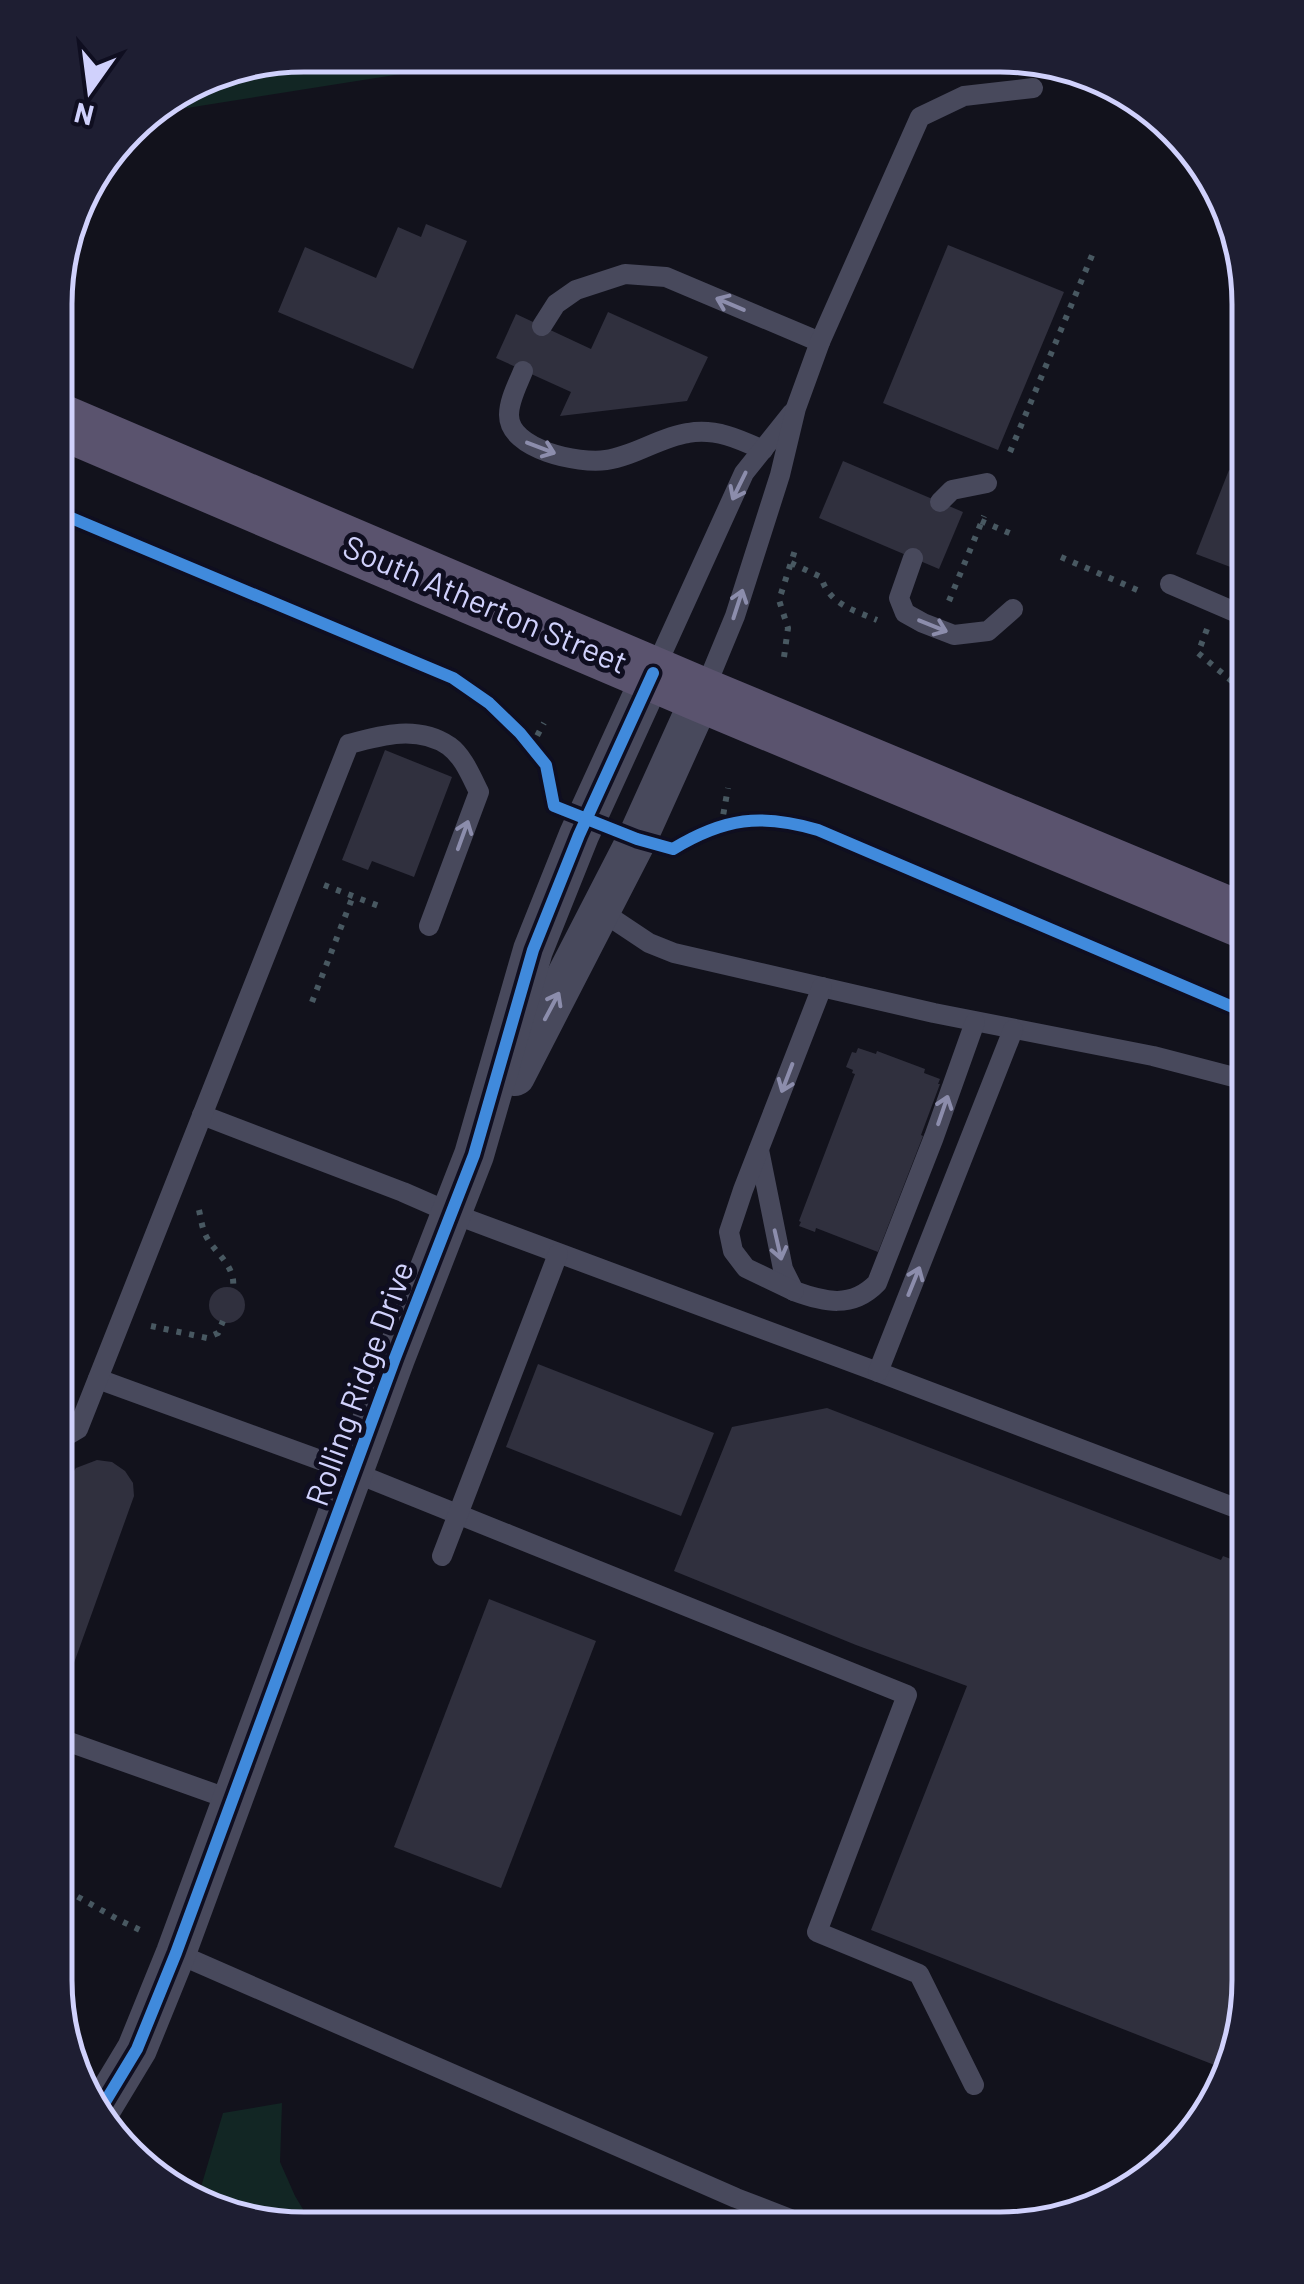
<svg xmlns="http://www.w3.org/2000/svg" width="1304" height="2284" font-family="Barlow,sans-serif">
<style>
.green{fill:#122624}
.building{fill:#30303e}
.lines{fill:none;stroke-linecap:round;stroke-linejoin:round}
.path{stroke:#485861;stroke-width:6;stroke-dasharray:5 8;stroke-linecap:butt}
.lane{stroke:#48495c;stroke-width:20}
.street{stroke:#48495c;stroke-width:40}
.primary{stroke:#5a536e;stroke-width:55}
.cycleway-casing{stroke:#0f0e20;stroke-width:19}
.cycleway{stroke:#408adc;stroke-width:12}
.oneway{stroke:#8c8dac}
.labels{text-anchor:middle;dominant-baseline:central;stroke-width:10;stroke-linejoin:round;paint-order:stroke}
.street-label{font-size:32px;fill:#d0d1fc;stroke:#0f0e20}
.rim{fill:none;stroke:#d0d1fc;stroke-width:5}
</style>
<rect width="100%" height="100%" fill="#12121c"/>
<g class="green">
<polygon points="304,55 514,56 143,115 209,74"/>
<polygon points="282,2103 280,2162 295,2196 313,2226 271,2227 152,2177 141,2161 149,2150 180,2186 201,2187 223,2113"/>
</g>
<g class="building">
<polygon points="426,224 467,241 413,369 278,312 305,247 376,278 398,227 421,237"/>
<polygon points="948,245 1064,292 998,450 883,403"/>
<polygon points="608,312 708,357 687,401 560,416 571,392 496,358 516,314 591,349"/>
<polygon points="843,461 963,512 939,569 819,518"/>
<polygon points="1229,470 1249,478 1249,574 1196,554"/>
<polygon points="385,750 452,777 414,877 372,861 368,870 342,860"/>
<polygon points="858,1048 876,1054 877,1051 925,1069 924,1073 940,1079 938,1084 940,1084 921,1135 923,1136 878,1252 816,1228 815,1232 799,1226 801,1222 799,1221 855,1074 852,1073 853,1070 846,1067 852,1052 856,1053"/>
<circle cx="227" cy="1305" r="18"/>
<polygon points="538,1364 714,1433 681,1516 506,1447"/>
<polygon points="827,1408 1221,1560 1223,1556 1249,1566 1248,1997 1222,2068 871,1930 967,1686 856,1645 674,1571 732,1427"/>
<polygon points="97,1460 112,1462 125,1471 133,1483 134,1496 65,1688 55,1692 56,1475 68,1480 76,1468"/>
<polygon points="489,1599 596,1641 501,1888 394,1847"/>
</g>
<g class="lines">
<g class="path">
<polyline points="1010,452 1093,253"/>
<polyline points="981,521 1014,535"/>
<polyline points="1061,557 1142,592"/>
<path d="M791,563L821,577C829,604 853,610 877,620"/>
<polyline points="949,601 984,516"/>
<polyline points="1207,629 1198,653 1239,687 1249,691"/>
<polyline points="784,657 788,628 779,600 796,547"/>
<polyline points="531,747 544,723"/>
<polyline points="721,827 728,788"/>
<polyline points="324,885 384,908"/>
<polyline points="312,1002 353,896"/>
<path d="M199,1210C201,1219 202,1228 206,1236C216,1255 236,1265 233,1289"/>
<polyline points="151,1326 207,1338 218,1333 223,1321"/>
<polyline points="55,1884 119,1920 142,1931"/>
</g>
<g class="lane">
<polyline points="542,326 556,304 576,290 625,274 666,277 820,342"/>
<path d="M523,371C518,384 509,400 509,415C509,450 579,464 606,460C635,456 660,437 688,433C715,428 739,439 763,450"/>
<polyline points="940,502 952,490 987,483"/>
<polyline points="913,558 899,598 905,613 923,623 954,635 988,631 1013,609"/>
<polyline points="1170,584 1249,618"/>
<polyline points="653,673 744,473 792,413"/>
<polyline points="704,691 735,616 780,475 796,408 820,342 920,117 964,96 1033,88"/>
<polyline points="601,911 649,943 674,953 934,1013 1153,1056 1249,1081"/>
<polyline points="202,1115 403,1192 451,1213 878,1372 1249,1513"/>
<path d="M759,1150L783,1269L794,1291C824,1302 852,1309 877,1283L934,1137L975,1022"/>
<polyline points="794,1291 746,1268 733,1251 729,1232 743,1190 822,987"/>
<polyline points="878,1372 1013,1030"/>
<polyline points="98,1379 353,1472 907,1695 817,1932 919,1974 974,2085"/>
<path d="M56,1442L78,1429L349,744C382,735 418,725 449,746C463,756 471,776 479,792L429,926"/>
<polyline points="442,1556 558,1254"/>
<polyline points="55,1737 232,1800"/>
<polyline points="176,1953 736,2198 793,2220"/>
</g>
<g class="street">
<polyline points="515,1076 637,839 702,695"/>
<polyline points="102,2107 137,2049 176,1953 395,1358 474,1155 533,950 579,835 653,673"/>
</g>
<polyline class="primary" points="57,420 702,695 1249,923"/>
<defs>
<g id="cycleway">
<path d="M57,512L453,678L489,703L520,733L546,765L554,806L637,839L673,849C724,818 761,813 818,830L1249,1014"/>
<polyline points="102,2107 137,2049 176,1953 395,1358 474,1155 533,950 579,835 653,673"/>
</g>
</defs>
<use href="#cycleway" class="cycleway-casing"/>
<use href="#cycleway" class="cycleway"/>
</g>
<defs><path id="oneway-shaft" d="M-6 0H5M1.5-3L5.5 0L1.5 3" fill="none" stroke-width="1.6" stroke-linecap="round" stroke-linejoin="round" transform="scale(2.5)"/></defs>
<g class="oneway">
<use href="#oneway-shaft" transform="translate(730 304) rotate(-157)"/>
<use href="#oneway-shaft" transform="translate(541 448) rotate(21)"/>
<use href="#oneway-shaft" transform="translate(739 486) rotate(116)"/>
<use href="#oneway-shaft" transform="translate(738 604) rotate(-72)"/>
<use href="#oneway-shaft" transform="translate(933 626) rotate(22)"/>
<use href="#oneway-shaft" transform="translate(463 835) rotate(-70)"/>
<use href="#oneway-shaft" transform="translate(552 1006) rotate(-62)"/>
<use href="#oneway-shaft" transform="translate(787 1078) rotate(111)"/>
<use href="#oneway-shaft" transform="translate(943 1110) rotate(-71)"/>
<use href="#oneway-shaft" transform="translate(778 1245) rotate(77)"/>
<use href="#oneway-shaft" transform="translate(914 1281) rotate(-68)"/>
</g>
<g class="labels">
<g class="street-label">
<text transform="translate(486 603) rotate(23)">South Atherton Street</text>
<text transform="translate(358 1383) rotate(-70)">Rolling Ridge Drive</text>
</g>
</g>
<path d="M0 0H1304V2284H0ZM304 72H1000A232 232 0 0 1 1232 304V1980A232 232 0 0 1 1000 2212H304A232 232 0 0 1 72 1980V304A232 232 0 0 1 304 72Z" fill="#1e1e32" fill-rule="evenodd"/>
<path class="rim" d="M304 72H1000A232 232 0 0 1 1232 304V1980A232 232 0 0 1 1000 2212H304A232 232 0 0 1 72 1980V304A232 232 0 0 1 304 72Z"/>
<g transform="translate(90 90) rotate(194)" stroke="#0f0e20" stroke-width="8" paint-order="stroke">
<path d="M0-8L18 38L0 25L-18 38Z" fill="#d0d1fc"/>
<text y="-15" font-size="28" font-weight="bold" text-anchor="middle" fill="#d0d1fc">N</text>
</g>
</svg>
